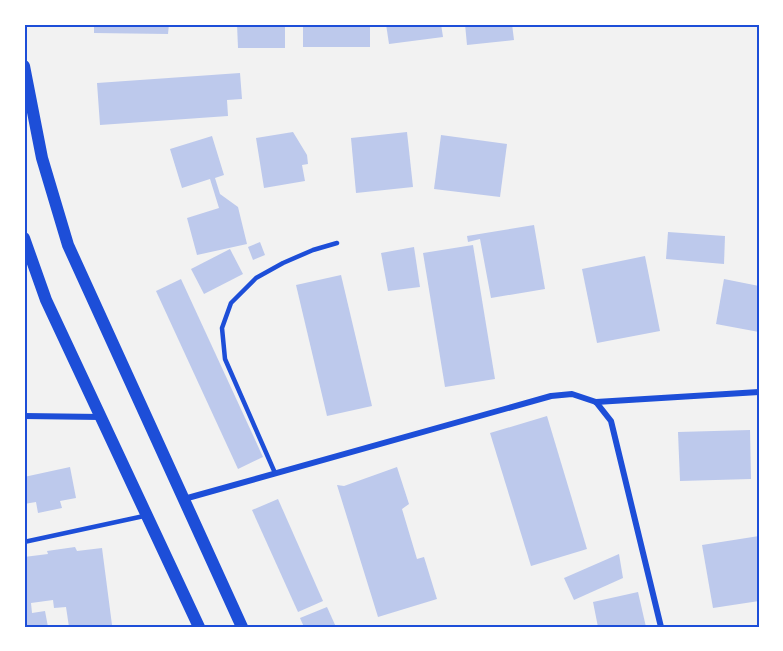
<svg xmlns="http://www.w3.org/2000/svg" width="783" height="651" font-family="'Roboto Condensed',sans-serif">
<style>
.building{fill:#bdc9ec}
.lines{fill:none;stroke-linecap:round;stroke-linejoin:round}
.service{stroke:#1d4ed8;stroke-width:4.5}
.minor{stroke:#1d4ed8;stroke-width:6}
.secondary{stroke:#1d4ed8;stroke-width:12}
.neatline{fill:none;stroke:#1d4ed8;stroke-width:2}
</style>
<rect width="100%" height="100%" fill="#f2f2f2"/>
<g class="building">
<polygon points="94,24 169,24 168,34 94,33"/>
<polygon points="237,24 285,24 285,48 238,48"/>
<rect x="303" y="24" width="67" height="23"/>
<polygon points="386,24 441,24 443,37 389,44"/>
<polygon points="465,24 512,24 514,40 467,45"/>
<polygon points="240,73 242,99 227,100 228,116 100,125 97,83"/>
<polygon points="293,132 307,155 308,164 302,165 305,181 264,188 256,138"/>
<polygon points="407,132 413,187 356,193 351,138"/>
<polygon points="441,135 507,144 500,197 434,189"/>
<polygon points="212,136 224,175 215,178 220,194 238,207 247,244 197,255 187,218 219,208 210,179 182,188 170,149"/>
<polygon points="534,225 545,289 491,298 480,239 468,242 467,236"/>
<polygon points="668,232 725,236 724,264 666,259"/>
<polygon points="260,242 265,255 253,260 248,247"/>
<polygon points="473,245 495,379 445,387 423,253"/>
<polygon points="414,247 420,287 388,291 381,253"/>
<polygon points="230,249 243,274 204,294 191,269"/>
<polygon points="645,256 660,331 597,343 582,269"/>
<polygon points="341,275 372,406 327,416 296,285"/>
<polygon points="181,279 263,457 238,469 156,291"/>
<polygon points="724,279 759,286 759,332 716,324"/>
<polygon points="547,416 587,549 531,566 490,433"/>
<polygon points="750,430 751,479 680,481 678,432"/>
<polygon points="70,467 76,498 60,501 62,508 38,513 36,502 24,504 24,477"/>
<polygon points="397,467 409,504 402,509 417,559 424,557 437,599 378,617 337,485 344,486"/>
<polygon points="278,499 323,601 298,612 252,510"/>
<polygon points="759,536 759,601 713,608 702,545"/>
<polygon points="75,547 77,551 102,548 112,625 91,627 69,627 66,607 54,608 53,600 31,603 32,613 45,611 48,627 24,627 24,604 26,603 24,586 24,557 48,554 47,551"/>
<polygon points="619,554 623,578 574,600 564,578"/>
<polygon points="638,592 646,627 598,627 593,602"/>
<polygon points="327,607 336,627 304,627 300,618"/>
</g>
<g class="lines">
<g class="service">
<polyline points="275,473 225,359 222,328 231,303 256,278 283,263 313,250 337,243"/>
<polyline points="24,542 144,516"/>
</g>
<g class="minor">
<polyline points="596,402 759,392"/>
<polyline points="24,416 101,417"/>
<polyline points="184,499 551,396 572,394 596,402 611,421 661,627"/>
</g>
<g class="secondary">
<polyline points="24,66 42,158 68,245 242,627"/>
<polyline points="24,238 46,300 199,627"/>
</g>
</g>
<rect width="783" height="651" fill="none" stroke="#ffffff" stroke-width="51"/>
<rect x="26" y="26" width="732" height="600" class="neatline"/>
</svg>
